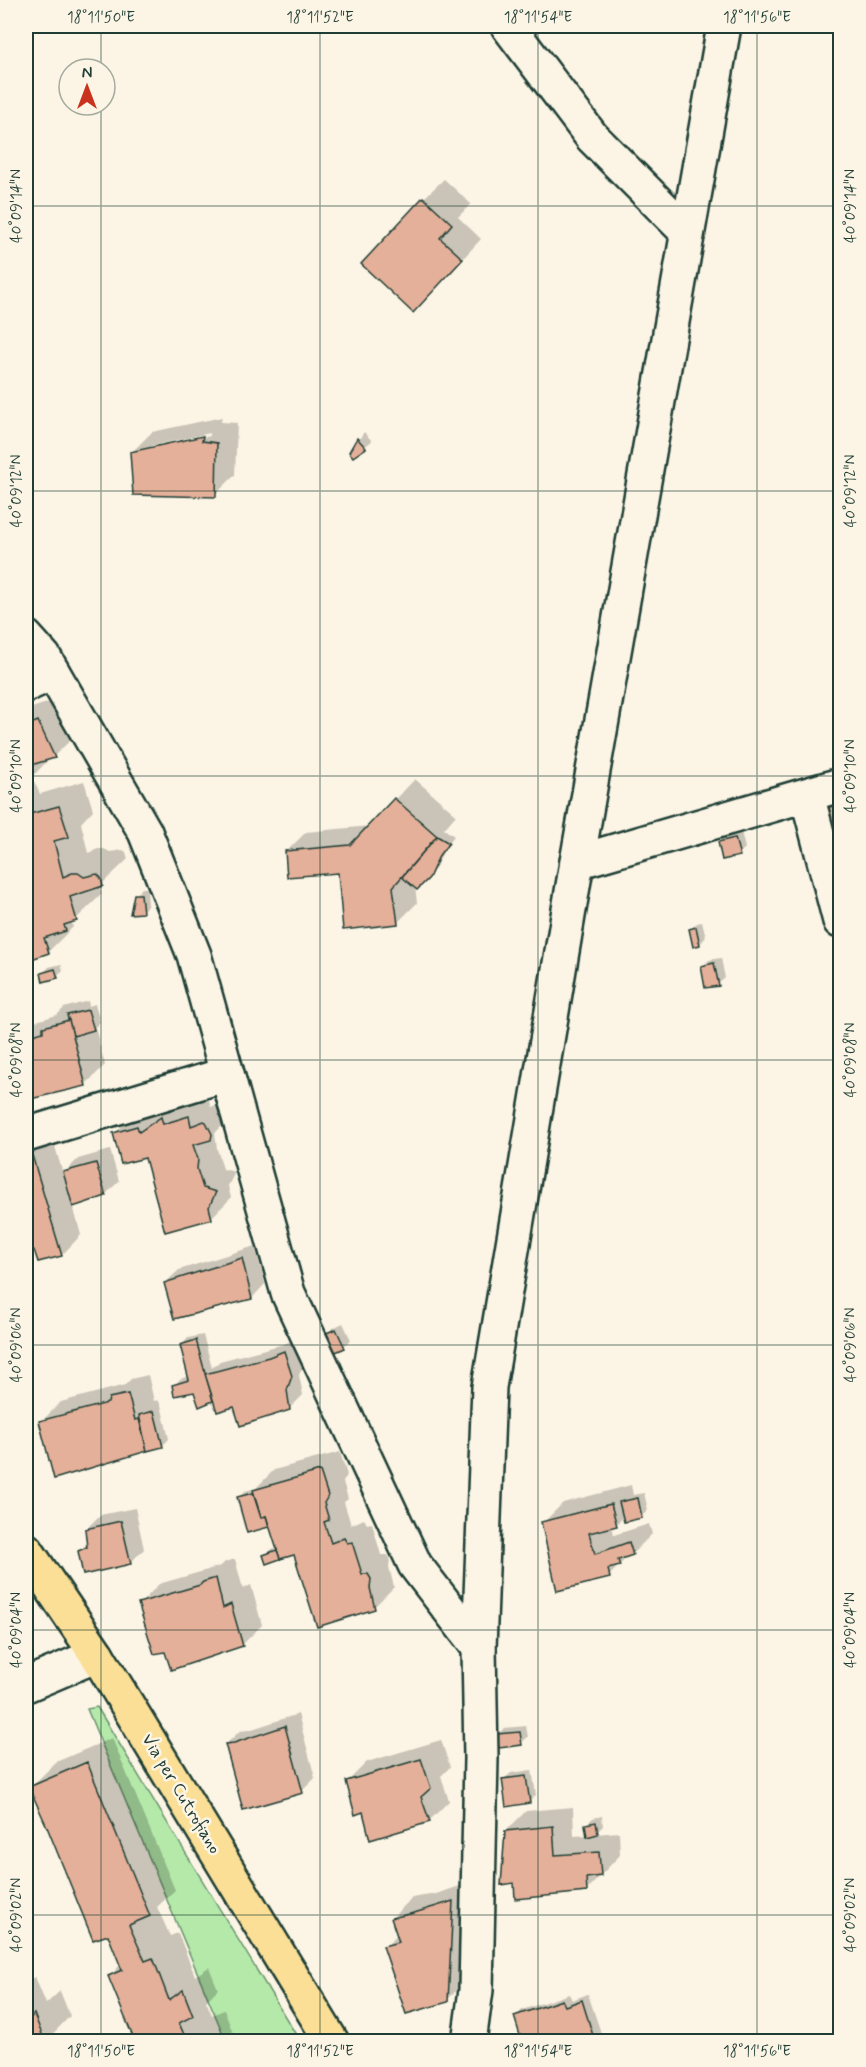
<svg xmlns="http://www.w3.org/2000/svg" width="866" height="2067" font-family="Mynerve,sans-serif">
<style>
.green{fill:#b5e9aa;stroke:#6a936f;stroke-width:1.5}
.shadow{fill:#0003;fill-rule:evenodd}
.building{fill:#e5b099;stroke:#1f3d34;stroke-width:1.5}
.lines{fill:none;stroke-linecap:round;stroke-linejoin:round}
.minor-casing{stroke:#1f3d34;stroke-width:38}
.major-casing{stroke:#1f3d34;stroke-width:38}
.minor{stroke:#fcf5e5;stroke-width:33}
.major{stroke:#fbdf96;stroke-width:33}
.ticks{fill:none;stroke:#1f3d34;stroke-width:1.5;stroke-opacity:0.45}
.labels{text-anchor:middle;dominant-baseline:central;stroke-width:5;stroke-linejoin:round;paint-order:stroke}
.street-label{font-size:18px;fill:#1f3d34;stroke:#fcf5e5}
.neatline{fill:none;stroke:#1f3d34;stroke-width:2}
.ticks-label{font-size:15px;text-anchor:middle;fill:#1f3d34}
</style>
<rect width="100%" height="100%" fill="#fcf5e5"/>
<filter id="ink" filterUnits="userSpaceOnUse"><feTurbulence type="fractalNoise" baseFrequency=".0167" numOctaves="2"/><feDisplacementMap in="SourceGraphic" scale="12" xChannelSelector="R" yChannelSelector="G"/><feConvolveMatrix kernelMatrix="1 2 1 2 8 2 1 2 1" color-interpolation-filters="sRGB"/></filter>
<g filter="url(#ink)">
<polygon class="green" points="97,1707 298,2038 291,2042 226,2041 87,1709"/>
<g class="shadow">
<polygon points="444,179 471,204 458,217 481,239 433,291 424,198"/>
<path d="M222,417L221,422L237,423L235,475L215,495L132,452L152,432ZM210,433V436L151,449V446Z"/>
<polygon points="364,432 372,441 354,455 351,451"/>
<polygon points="64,697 80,731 54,756 51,757 32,777 40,794 84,781 93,810 81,823 88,853 98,849 104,849 110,852 123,850 126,852 128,859 102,884 99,886 102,894 72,923 73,927 48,952 26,959 26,710"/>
<polygon points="415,779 456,815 444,829 454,836 446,846 435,869 417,888 415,886 417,903 397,923 340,872 286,852 306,832 370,826"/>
<polygon points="840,791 840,852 836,853"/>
<polygon points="741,832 745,848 739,854 719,842 726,836"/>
<polygon points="142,888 147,888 148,905 142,911 136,895"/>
<polygon points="702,922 706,937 700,944 691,929 697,923"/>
<polygon points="721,958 725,978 718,984 702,967 709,960"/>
<polygon points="61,964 63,970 57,977 42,974 49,967"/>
<polygon points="88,1001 89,1006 95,1004 100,1022 95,1027 105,1065 85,1085 26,1099 26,1024 57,1015 64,1008"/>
<polygon points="208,1097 211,1107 224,1102 230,1118 215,1133 217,1149 223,1169 235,1172 228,1186 231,1198 211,1218 146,1157 115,1133 135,1113 157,1107 158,1114 181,1099 183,1105"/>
<polygon points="52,1136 63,1174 78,1159 110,1150 119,1181 105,1195 73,1206 81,1235 62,1255 35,1248 26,1249 26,1150"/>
<polygon points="255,1246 265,1284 252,1298 165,1283 179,1270"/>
<polygon points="343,1323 351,1340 344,1346 326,1335 333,1328"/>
<polygon points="203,1335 212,1368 220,1361 284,1344 297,1338 305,1361 299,1375 303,1395 290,1408 235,1405 214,1399 213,1400 195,1390 174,1386 180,1379 189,1376 182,1345 188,1338"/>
<polygon points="148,1375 154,1401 158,1400 161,1405 169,1439 162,1446 146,1450 41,1422 61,1402 125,1385 131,1379"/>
<polygon points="340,1452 347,1475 343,1482 348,1499 344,1502 351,1525 364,1519 367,1524 372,1523 381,1555 388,1555 390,1559 389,1567 394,1587 374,1607 295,1553 267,1562 265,1555 272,1549 278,1547 270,1524 268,1526 238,1498 245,1491 256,1488 274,1470"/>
<polygon points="631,1485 633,1495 644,1493 648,1510 642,1516 625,1521 624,1516 616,1525 612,1526 614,1535 649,1524 652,1534 632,1554 629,1555 609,1576 543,1523 563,1503"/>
<polygon points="135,1508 144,1549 130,1563 80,1551 88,1542 86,1529 100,1515"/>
<polygon points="235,1559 243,1589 251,1585 262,1625 242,1645 166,1650 140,1604 159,1584 221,1566 225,1562"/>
<polygon points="30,1651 33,1657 26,1664 26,1653"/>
<polygon points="298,1714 315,1778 302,1791 226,1744 240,1731 249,1730"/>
<polygon points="526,1726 528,1737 521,1743 498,1735 504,1728"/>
<polygon points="112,1738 175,1890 157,1907 170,1936 178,1933 195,1976 209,1967 218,1989 206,2001 212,2015 224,2010 235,2038 232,2042 137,2042 110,1976 121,1964 109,1933 31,1787 56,1762"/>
<polygon points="441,1740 450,1767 441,1776 449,1801 429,1821 364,1810 347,1782 367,1762"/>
<polygon points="532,1770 536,1795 529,1802 504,1779 511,1773"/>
<polygon points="573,1807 574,1836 588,1835 586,1824 593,1818 602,1816 603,1826 595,1834 619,1832 620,1855 586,1891 506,1831 526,1811"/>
<polygon points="472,1882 467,1980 447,2000 385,1947 398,1934 392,1918 412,1898 436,1894"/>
<polygon points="35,1977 46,2004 60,1991 70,2016 45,2042 26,2042 26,1981"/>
<polygon points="569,1994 572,2000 588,1994 604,2042 524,2042 516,2016 522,2010"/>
</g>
<g class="building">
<polygon points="423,197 452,224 440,238 463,259 413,313 361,264"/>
<polygon points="203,436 202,441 217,443 216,497 133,495 130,452"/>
<polygon points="357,438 366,448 353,457 349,452"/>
<polygon points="38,721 55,758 31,765 34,772 26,776 26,726"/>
<polygon points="394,798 437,836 393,887 398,924 343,930 338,873 287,877 285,851 350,845"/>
<polygon points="840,800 840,853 835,854 822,805"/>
<polygon points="59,806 69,837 54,841 63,877 72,873 78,873 84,877 97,874 101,878 103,886 70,897 77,921 64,925 66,931 44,938 49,953 26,961 26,815"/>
<polygon points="437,836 449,843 440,854 429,878 417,890 402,877"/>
<polygon points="735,838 740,856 722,860 718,842"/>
<polygon points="134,894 141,894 143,913 130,914"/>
<polygon points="696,927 700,945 693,947 689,929"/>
<polygon points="714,963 719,986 705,988 701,966"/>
<polygon points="55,969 58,978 43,982 41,973"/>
<polygon points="88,1010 94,1030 73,1036 67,1015"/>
<polygon points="69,1020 86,1086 26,1100 26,1037 43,1032 43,1027"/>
<polygon points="189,1116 191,1126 204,1121 206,1122 212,1134 211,1140 193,1145 198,1159 197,1169 203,1188 216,1192 209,1207 212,1219 165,1232 145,1158 121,1164 113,1133 137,1126 139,1132 161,1117 163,1124"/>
<polygon points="32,1155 62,1256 38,1262 34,1250 26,1251 26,1157"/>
<polygon points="96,1163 106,1196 73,1207 63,1172"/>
<polygon points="242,1258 252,1299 174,1319 164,1283"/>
<polygon points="336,1329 345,1348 331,1354 324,1334"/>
<polygon points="196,1340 213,1401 199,1407 194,1392 174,1396 172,1385 189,1380 180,1345"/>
<polygon points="284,1351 292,1376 287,1390 290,1410 240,1426 234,1407 217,1412 205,1374 269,1357"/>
<polygon points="128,1394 135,1420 139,1419 147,1451 54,1479 39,1421 108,1403 109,1398"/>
<polygon points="154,1411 163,1447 147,1451 139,1415"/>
<polygon points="320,1471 328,1496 324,1503 329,1520 324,1522 331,1543 344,1538 347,1543 352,1542 362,1574 368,1574 371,1579 370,1588 375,1609 317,1627 294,1555 280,1559 266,1516 261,1518 253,1490"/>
<polygon points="253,1493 261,1518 266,1516 269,1527 247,1533 237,1497"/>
<polygon points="638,1498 642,1518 624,1522 619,1502"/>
<polygon points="611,1504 617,1526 589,1533 595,1554 629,1542 633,1555 618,1560 620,1566 608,1569 610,1578 557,1591 541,1522"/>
<polygon points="121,1521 131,1564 83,1575 78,1551 87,1547 85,1529"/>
<polygon points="277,1550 280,1559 266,1564 263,1555"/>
<polygon points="216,1578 223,1608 231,1604 243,1646 171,1670 165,1652 154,1654 138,1603 200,1585 203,1582"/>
<polygon points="285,1726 303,1793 243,1810 225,1744 234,1743"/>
<polygon points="520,1732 522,1745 499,1748 496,1734"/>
<polygon points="421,1759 431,1788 421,1797 430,1822 370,1840 363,1812 355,1815 346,1781"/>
<polygon points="87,1762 150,1916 129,1925 145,1961 153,1958 169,2000 183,1990 193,2016 179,2023 186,2039 198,2034 201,2042 135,2042 108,1976 122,1970 108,1935 93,1940 47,1827 29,1787"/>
<polygon points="526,1776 530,1803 506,1807 502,1779"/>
<polygon points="596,1822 598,1834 587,1837 585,1824"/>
<polygon points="553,1826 555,1855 599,1852 601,1876 586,1878 587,1892 515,1899 514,1883 501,1885 505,1831"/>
<polygon points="453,1901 448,2002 406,2014 383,1946 399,1942 391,1918 414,1913"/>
<polygon points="562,2000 565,2006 582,2000 595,2042 522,2042 514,2016"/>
<polygon points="34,2014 45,2042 26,2042 26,2023"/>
</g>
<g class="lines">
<defs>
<g id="minor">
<polyline points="508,26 592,137 687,232"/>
<polyline points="26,637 44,657 145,832 194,955 288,1293 415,1565 479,1648"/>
<polyline points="26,685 53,673"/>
<polyline points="807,795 840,921"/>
<polyline points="577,862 840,785"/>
<polyline points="26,1135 227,1074"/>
<polyline points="26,1685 97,1655"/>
<polyline points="469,2042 476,1990 481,1758 479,1648 489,1387 577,862 724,26"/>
</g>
<polyline id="major" points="26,1550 97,1655 332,2042"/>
</defs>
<use href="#minor" class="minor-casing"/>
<use href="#major" class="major-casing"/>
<use href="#minor" class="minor"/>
<use href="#major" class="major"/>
</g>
</g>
<path class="ticks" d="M101,26V69M320,26V2042M538,26V2042M757,26V2042M101,105V2042M26,206H840M26,491H840M26,776H840M26,1060H840M26,1345H840M26,1630H840M26,1915H840"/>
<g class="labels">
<g class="street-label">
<text transform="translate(181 1794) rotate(59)">Via per Cutrofiano</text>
</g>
</g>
<rect width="866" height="2067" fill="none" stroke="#fcf5e5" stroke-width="66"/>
<g transform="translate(87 87)"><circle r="28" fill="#fcf5e5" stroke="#a4ab9e" stroke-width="1.5"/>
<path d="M0-4.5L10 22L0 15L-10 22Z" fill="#c8321e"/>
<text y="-9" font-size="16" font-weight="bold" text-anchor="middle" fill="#1f3d34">N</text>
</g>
<rect x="33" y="33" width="800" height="2001" class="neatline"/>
<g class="ticks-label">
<text x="101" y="22">18°11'50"E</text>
<text x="320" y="22">18°11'52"E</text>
<text x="538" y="22">18°11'54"E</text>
<text x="757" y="22">18°11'56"E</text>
<text transform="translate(16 206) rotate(-90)" y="5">40°09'14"N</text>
<text transform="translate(850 206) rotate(-90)" y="5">40°09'14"N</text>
<text transform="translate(16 491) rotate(-90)" y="5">40°09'12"N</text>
<text transform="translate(850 491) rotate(-90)" y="5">40°09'12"N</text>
<text transform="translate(16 776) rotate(-90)" y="5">40°09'10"N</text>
<text transform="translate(850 776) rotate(-90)" y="5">40°09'10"N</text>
<text transform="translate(16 1060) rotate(-90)" y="5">40°09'08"N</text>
<text transform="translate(850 1060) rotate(-90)" y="5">40°09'08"N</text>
<text transform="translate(16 1345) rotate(-90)" y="5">40°09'06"N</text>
<text transform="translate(850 1345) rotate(-90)" y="5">40°09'06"N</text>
<text transform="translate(16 1630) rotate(-90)" y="5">40°09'04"N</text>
<text transform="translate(850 1630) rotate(-90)" y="5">40°09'04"N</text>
<text transform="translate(16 1915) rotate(-90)" y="5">40°09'02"N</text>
<text transform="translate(850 1915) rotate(-90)" y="5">40°09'02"N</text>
<text x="101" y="2056">18°11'50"E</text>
<text x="320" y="2056">18°11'52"E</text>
<text x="538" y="2056">18°11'54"E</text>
<text x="757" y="2056">18°11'56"E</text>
</g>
</svg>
